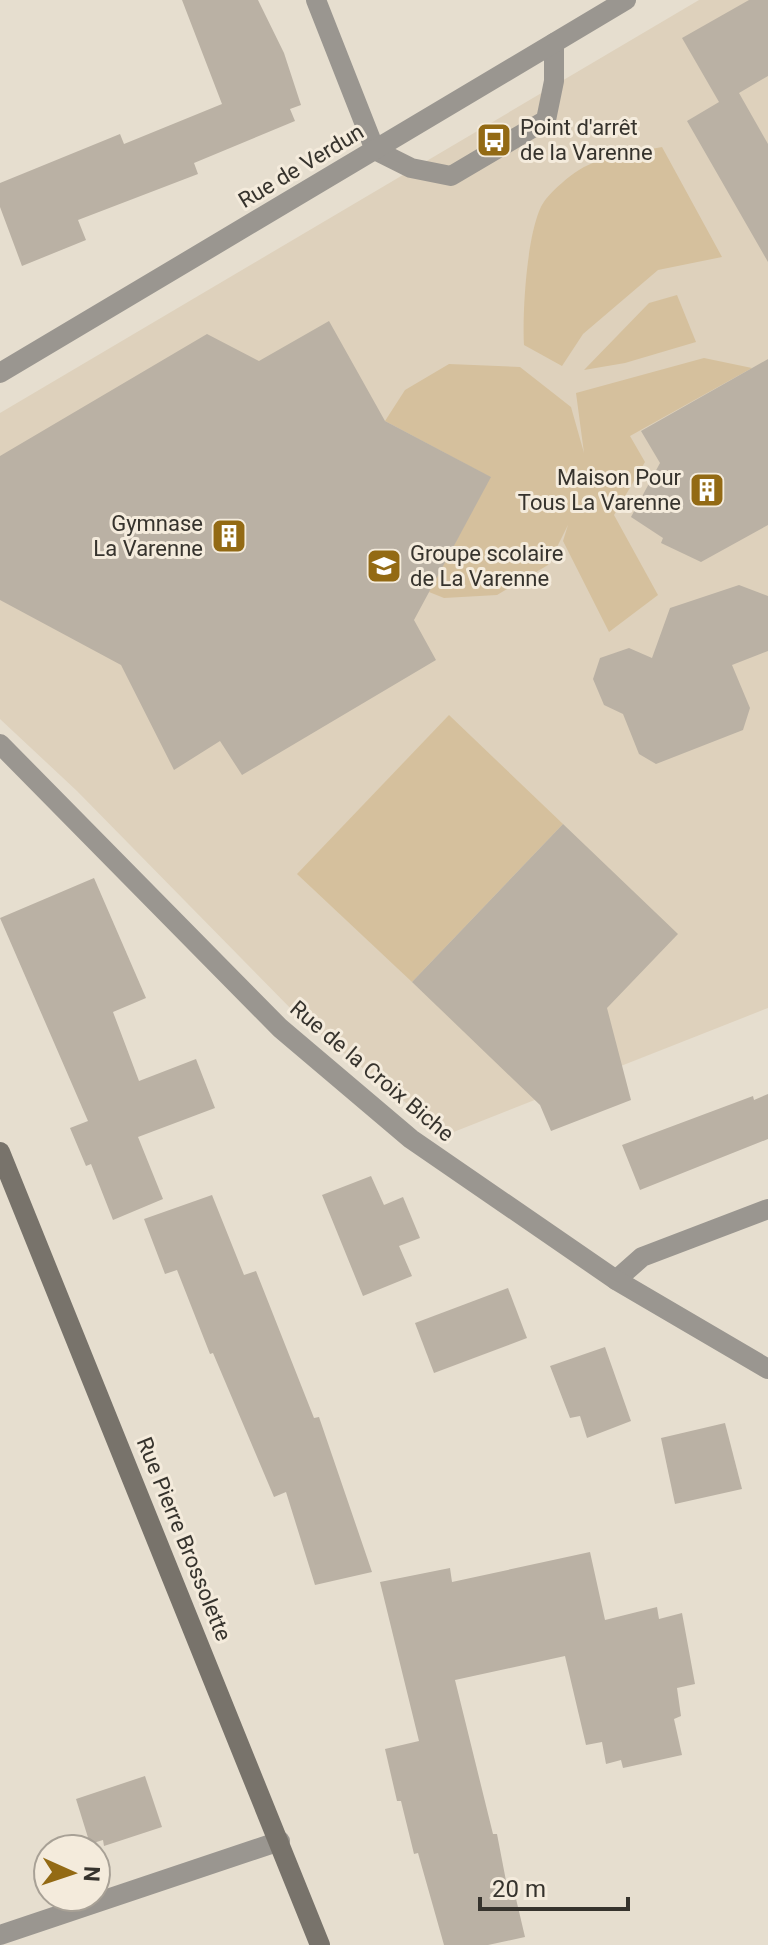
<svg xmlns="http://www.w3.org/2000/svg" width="768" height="1945" font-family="Roboto,sans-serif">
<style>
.built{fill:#ded1bc}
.green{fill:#d5c09d}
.building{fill:#bab1a4}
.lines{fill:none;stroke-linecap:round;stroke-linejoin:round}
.lane{stroke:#9a9690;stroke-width:20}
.street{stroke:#9a9690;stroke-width:20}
.secondary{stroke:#78736b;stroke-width:20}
.labels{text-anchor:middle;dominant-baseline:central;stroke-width:6;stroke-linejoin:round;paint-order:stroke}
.poi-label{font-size:22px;fill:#36332d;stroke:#f4ebdc;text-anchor:start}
.street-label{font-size:22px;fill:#36332d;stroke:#f4ebdc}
</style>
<rect width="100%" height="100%" fill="#e6decf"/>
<polygon class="built" points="699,0 768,0 768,1008 446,1135 299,1017 77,791 0,719 0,413"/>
<g class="green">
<path d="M662,147L722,257L658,270L583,334L562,366L524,345C522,314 527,221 546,199C554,189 568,177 579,170C603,155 635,152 662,147Z"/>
<polygon points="677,295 696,342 625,363 584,370 649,303"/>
<polygon points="704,358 752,368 630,436 645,462 614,515 658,595 609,632 563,541 568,525 548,565 497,595 444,598 429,592 490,477 385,421 405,390 449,364 520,367 571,407 584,453 576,393"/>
<polygon points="449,715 563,824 412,982 297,874"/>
</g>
<g class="building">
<polygon points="182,0 258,0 284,53 301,105 290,109 295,121 194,163 198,174 78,220 86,240 22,266 0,207 0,183 120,134 124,144 222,104"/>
<polygon points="749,0 768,0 768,76 739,93 768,144 768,262 687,121 719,102 682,38"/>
<polygon points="329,321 385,421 491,477 414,620 436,660 242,775 220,741 174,770 121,665 0,600 0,456 207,334 259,361"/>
<polygon points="768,359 768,525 701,562 661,543 663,538 631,517 660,463 641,431"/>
<polygon points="739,585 768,596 768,651 732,665 750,708 743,730 656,764 639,754 623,714 604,705 593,679 600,658 629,648 652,658 670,608"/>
<polygon points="563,824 678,934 607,1008 631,1100 551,1131 540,1105 412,982"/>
<polygon points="94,878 146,998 113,1012 139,1081 196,1059 215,1108 138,1137 163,1199 113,1220 91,1164 86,1166 70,1128 88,1121 0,918"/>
<polygon points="768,1094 768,1139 640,1190 622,1145 753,1096 754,1100"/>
<polygon points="371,1176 384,1205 403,1197 420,1238 399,1246 412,1276 363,1296 322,1195"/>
<polygon points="212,1195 244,1275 256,1271 314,1418 319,1417 372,1572 315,1585 286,1492 274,1497 213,1353 210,1354 177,1270 165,1274 144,1219"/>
<polygon points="508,1288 527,1338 434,1373 415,1323"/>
<polygon points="605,1347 631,1421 587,1438 580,1416 570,1418 550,1366"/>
<polygon points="725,1423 742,1489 675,1504 661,1438"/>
<polygon points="590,1552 605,1620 657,1607 659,1619 682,1613 695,1684 677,1688 681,1716 674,1719 682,1755 623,1768 621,1760 606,1764 602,1742 586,1745 565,1656 455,1680 493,1834 497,1834 507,1886 513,1886 525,1937 488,1945 444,1945 418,1853 414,1854 401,1801 397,1801 385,1749 419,1741 380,1582 450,1568 452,1582"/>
<polygon points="145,1776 162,1827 104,1846 103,1840 90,1844 76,1799"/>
</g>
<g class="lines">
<g class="lane">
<polyline points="375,150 411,168 451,176 546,120 554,81 554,43"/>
<polyline points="616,1280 642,1257 768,1209"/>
<polyline points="0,1935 280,1841"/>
</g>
<g class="street">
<polyline points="316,0 375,150"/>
<polyline points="0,373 626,0"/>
<polyline points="0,744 280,1028 411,1139 616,1280 768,1369"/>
</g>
<polyline class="secondary" points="0,1152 320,1945"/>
</g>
<defs>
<symbol id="bus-square" viewBox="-11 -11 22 22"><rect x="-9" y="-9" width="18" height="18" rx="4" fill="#936a14" stroke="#f4ebdc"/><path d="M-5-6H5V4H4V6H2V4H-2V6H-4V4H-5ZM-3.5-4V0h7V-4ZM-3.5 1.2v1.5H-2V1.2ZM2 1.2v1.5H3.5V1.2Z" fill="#fff"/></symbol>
<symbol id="building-square" viewBox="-11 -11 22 22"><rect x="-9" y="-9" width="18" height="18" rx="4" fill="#936a14" stroke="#f4ebdc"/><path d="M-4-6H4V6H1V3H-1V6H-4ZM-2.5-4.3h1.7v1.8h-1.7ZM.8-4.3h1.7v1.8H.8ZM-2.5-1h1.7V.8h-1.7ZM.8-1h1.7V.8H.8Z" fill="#fff"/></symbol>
<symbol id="school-square" viewBox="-11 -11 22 22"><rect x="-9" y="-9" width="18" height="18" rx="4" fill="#936a14" stroke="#f4ebdc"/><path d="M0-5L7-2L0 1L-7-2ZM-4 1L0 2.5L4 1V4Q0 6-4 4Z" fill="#fff"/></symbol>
</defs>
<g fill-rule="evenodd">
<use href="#bus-square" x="474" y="120" width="40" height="40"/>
<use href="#building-square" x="687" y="470" width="40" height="40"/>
<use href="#building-square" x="209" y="516" width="40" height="40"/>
<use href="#school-square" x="364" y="546" width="40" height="40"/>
</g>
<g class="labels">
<g class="poi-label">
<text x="520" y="127">Point d'arrêt<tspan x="520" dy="25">de la Varenne</tspan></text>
<text x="681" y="477" text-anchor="end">Maison Pour<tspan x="681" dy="25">Tous La Varenne</tspan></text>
<text x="203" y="523" text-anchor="end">Gymnase<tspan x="203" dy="25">La Varenne</tspan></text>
<text x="410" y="553">Groupe scolaire<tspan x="410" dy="25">de La Varenne</tspan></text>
</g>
<g class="street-label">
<text transform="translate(301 166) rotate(-31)">Rue de Verdun</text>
<text transform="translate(372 1071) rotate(40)">Rue de la Croix Biche</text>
<text transform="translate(184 1539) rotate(68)">Rue Pierre Brossolette</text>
</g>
</g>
<g transform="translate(72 1873) rotate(93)"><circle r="38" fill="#f4ebdc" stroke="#a8a196" stroke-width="2"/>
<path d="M0-6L14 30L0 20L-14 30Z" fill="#936a14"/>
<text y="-12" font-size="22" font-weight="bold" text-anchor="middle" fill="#36332d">N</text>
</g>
<path d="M480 1897v12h148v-12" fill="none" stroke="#36332d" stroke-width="4"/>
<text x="492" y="1897" font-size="24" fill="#36332d" stroke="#f4ebdc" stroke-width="6" paint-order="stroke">20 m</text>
</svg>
